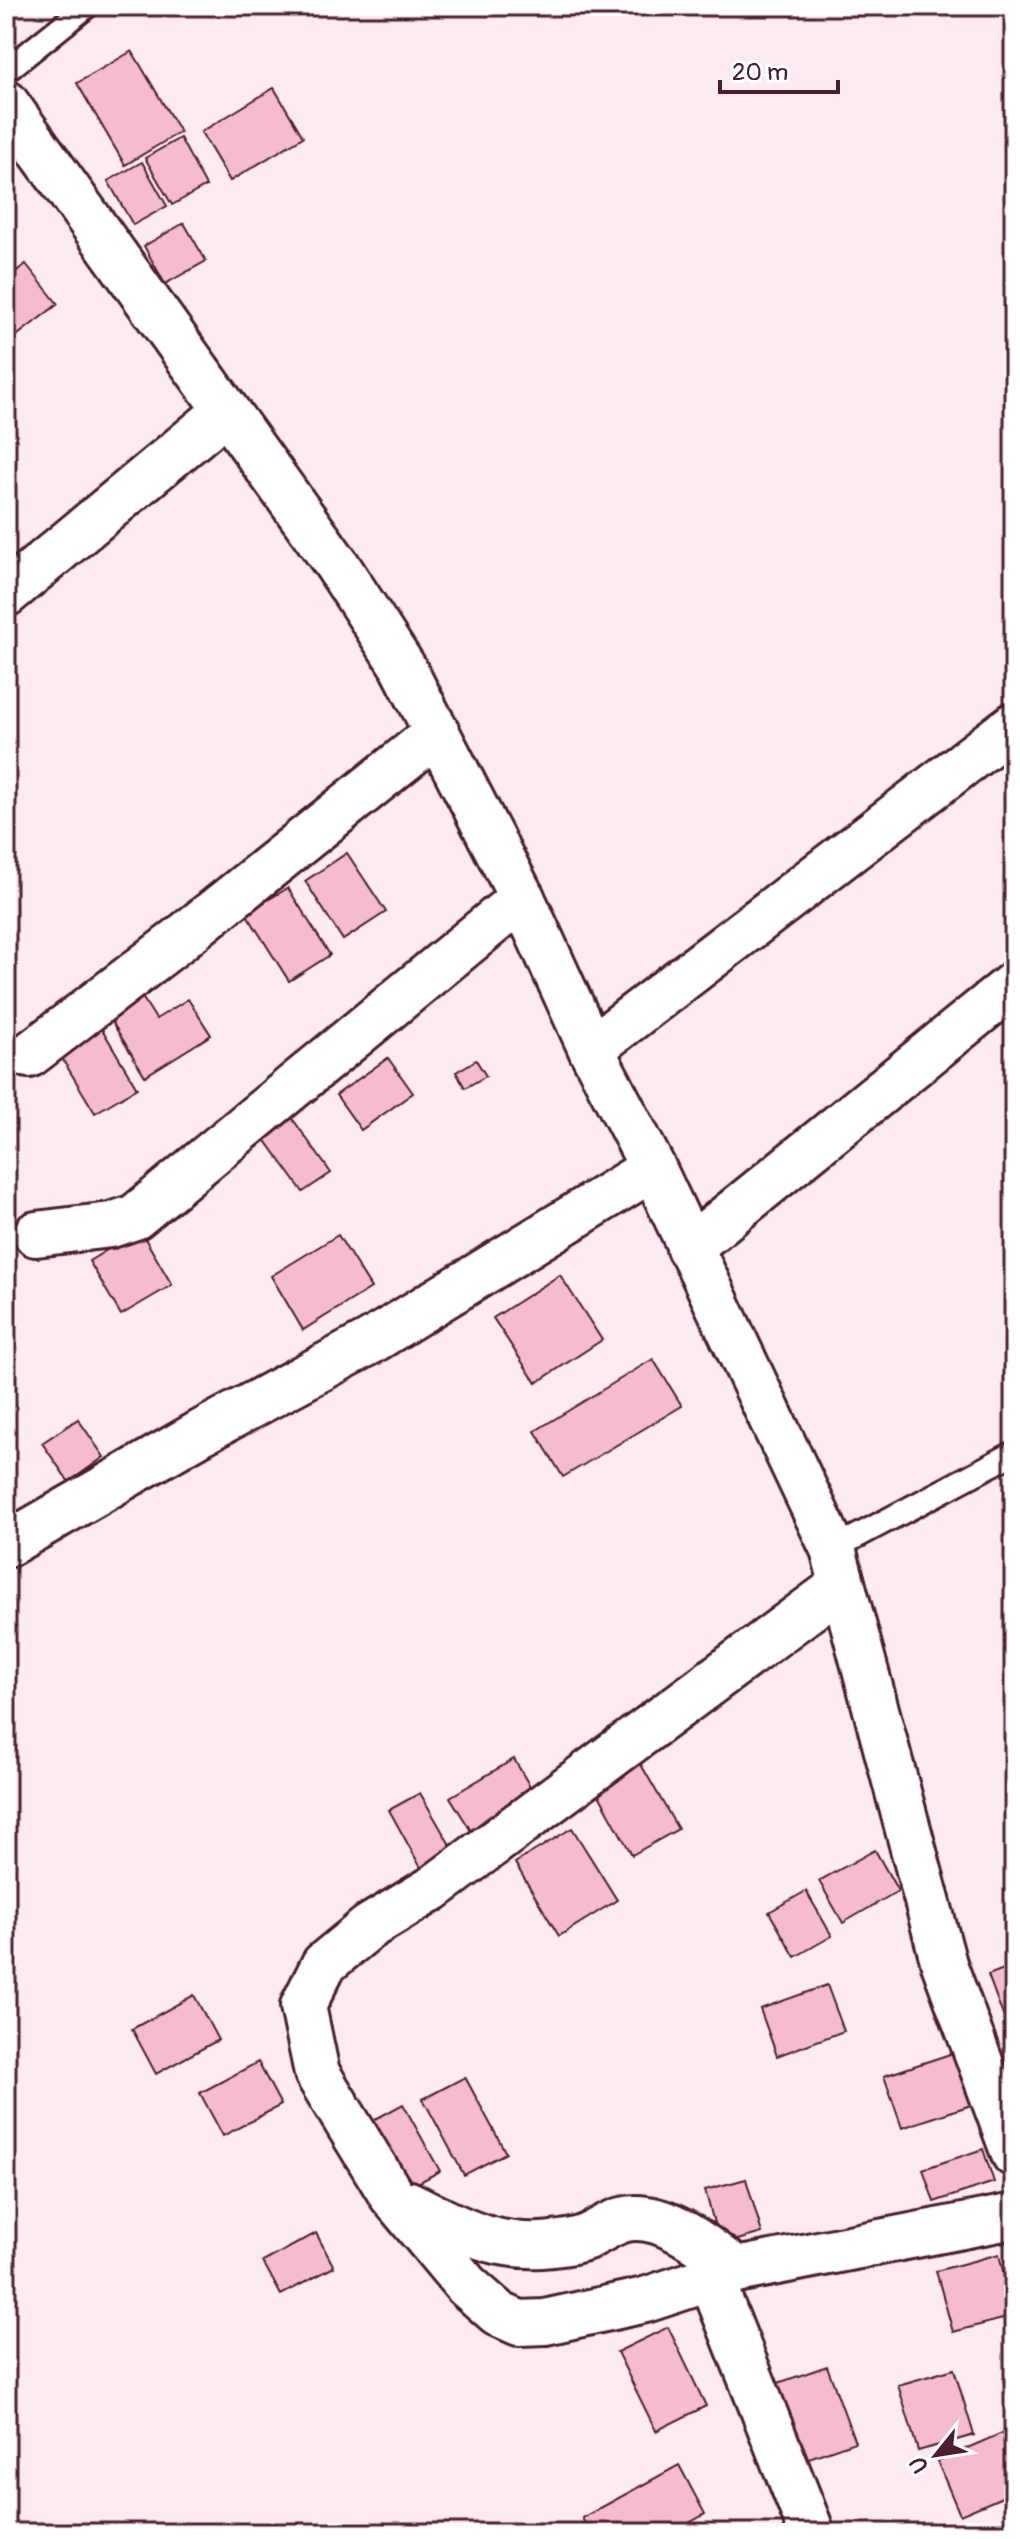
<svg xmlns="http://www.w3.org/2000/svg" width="1020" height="2539" font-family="Pangolin,sans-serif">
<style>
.building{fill:#f5bccf;stroke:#4a1f2b;stroke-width:2}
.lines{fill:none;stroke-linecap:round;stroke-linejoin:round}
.service-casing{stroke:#4a1f2b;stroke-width:28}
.minor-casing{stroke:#4a1f2b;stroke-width:50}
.service{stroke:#fff;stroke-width:22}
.minor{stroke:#fff;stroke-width:44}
</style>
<rect width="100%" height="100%" fill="#fcebf1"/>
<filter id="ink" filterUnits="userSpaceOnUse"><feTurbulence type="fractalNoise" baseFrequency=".0125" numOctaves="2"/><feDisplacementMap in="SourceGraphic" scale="16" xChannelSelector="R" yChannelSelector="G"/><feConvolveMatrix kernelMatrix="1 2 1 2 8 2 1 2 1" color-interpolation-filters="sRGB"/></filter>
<g filter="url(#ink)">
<g class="building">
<polygon points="132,51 180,132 125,165 77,83"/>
<polygon points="274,88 303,137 230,181 201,132"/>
<polygon points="180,138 206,186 172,205 145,158"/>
<polygon points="142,162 167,206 133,225 108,181"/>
<polygon points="184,223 206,261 165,284 144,246"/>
<polygon points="26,264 58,304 6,344 6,279"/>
<polygon points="347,853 386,912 343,940 305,881"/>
<polygon points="288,888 330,955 289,981 246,913"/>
<polygon points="142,997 156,1019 188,999 211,1035 145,1076 109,1017"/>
<polygon points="93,1014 137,1088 95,1113 51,1040"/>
<polygon points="388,1058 413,1093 361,1130 336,1095"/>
<polygon points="476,1060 486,1076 465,1088 456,1072"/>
<polygon points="292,1118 331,1173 303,1192 264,1138"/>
<polygon points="140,1230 172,1285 121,1315 89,1261"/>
<polygon points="338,1235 371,1288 303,1330 271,1276"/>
<polygon points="560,1275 602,1340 536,1383 493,1318"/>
<polygon points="653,1359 682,1406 563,1477 535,1431"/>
<polygon points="78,1419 104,1457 69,1482 42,1443"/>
<polygon points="514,1759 539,1802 476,1839 450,1797"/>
<polygon points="639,1761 678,1829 632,1855 594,1786"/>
<polygon points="420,1793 453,1850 421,1868 389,1810"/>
<polygon points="572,1828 617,1900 559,1936 515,1863"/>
<polygon points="875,1850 898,1891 843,1923 819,1881"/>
<polygon points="806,1891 832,1936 795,1957 769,1912"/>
<polygon points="1014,1965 1014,2023 1007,2026 988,1975"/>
<polygon points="827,1985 844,2031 777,2056 760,2009"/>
<polygon points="194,1995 218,2040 156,2074 132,2029"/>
<polygon points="953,2053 971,2105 902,2128 884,2076"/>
<polygon points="258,2062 281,2105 223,2136 200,2093"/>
<polygon points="465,2077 506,2153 464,2175 423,2099"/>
<polygon points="403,2104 440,2171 398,2194 361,2127"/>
<polygon points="983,2149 994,2182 934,2202 923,2169"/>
<polygon points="746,2179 762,2233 720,2245 705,2190"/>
<polygon points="316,2233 334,2267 281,2295 263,2262"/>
<polygon points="999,2254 1014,2316 953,2332 936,2271"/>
<polygon points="668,2327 706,2406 656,2431 617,2352"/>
<polygon points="827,2366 855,2442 803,2460 775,2384"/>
<polygon points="954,2369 974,2435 918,2451 898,2385"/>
<polygon points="1002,2433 1014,2461 1014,2492 960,2515 937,2461"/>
<polygon points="679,2465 705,2514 671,2533 590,2533 582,2518"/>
</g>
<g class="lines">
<defs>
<g id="service">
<polyline points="6,71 87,6"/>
<polyline points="833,1549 1014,1453"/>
</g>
<g id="minor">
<polyline points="6,103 337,565 403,667 522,898 591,1049 653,1168 833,1549 944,1964 1014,2154"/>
<polyline points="6,594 226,411"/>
<polyline points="591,1049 1014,725"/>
<polyline points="29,1055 175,943 437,733"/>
<polyline points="36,1234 111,1225 135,1217 522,898"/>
<polyline points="689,1248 1014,984"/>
<polyline points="6,1545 202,1432 370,1342 653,1168"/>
<polyline points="842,1585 432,1889 369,1927 324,1964 303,2006 317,2073 392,2196 466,2285 499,2314 519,2323 545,2322 645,2300 736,2270 1014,2216"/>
<path d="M409,2204C452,2226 491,2248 541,2245C556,2244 576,2242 589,2236C600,2231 611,2223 622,2220C661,2209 707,2248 736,2270"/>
<polyline points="711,2278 812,2533"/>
</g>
</defs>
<use href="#service" class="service-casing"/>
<use href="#minor" class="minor-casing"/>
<use href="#service" class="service"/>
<use href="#minor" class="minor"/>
</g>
</g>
<rect width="1020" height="2539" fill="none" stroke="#fff" stroke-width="32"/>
<rect x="16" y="16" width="988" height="2507" fill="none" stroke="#4a1f2b" stroke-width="3" filter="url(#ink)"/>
<g transform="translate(936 2455) rotate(240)" stroke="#ffffff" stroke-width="6" paint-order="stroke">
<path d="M0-6L14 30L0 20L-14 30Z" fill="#4a1f2b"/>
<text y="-12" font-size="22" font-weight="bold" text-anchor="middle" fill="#4a1f2b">U</text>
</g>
<path d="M720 80v12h118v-12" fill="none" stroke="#4a1f2b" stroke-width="4"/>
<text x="732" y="80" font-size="24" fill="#4a1f2b" stroke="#ffffff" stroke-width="6" paint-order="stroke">20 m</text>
</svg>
